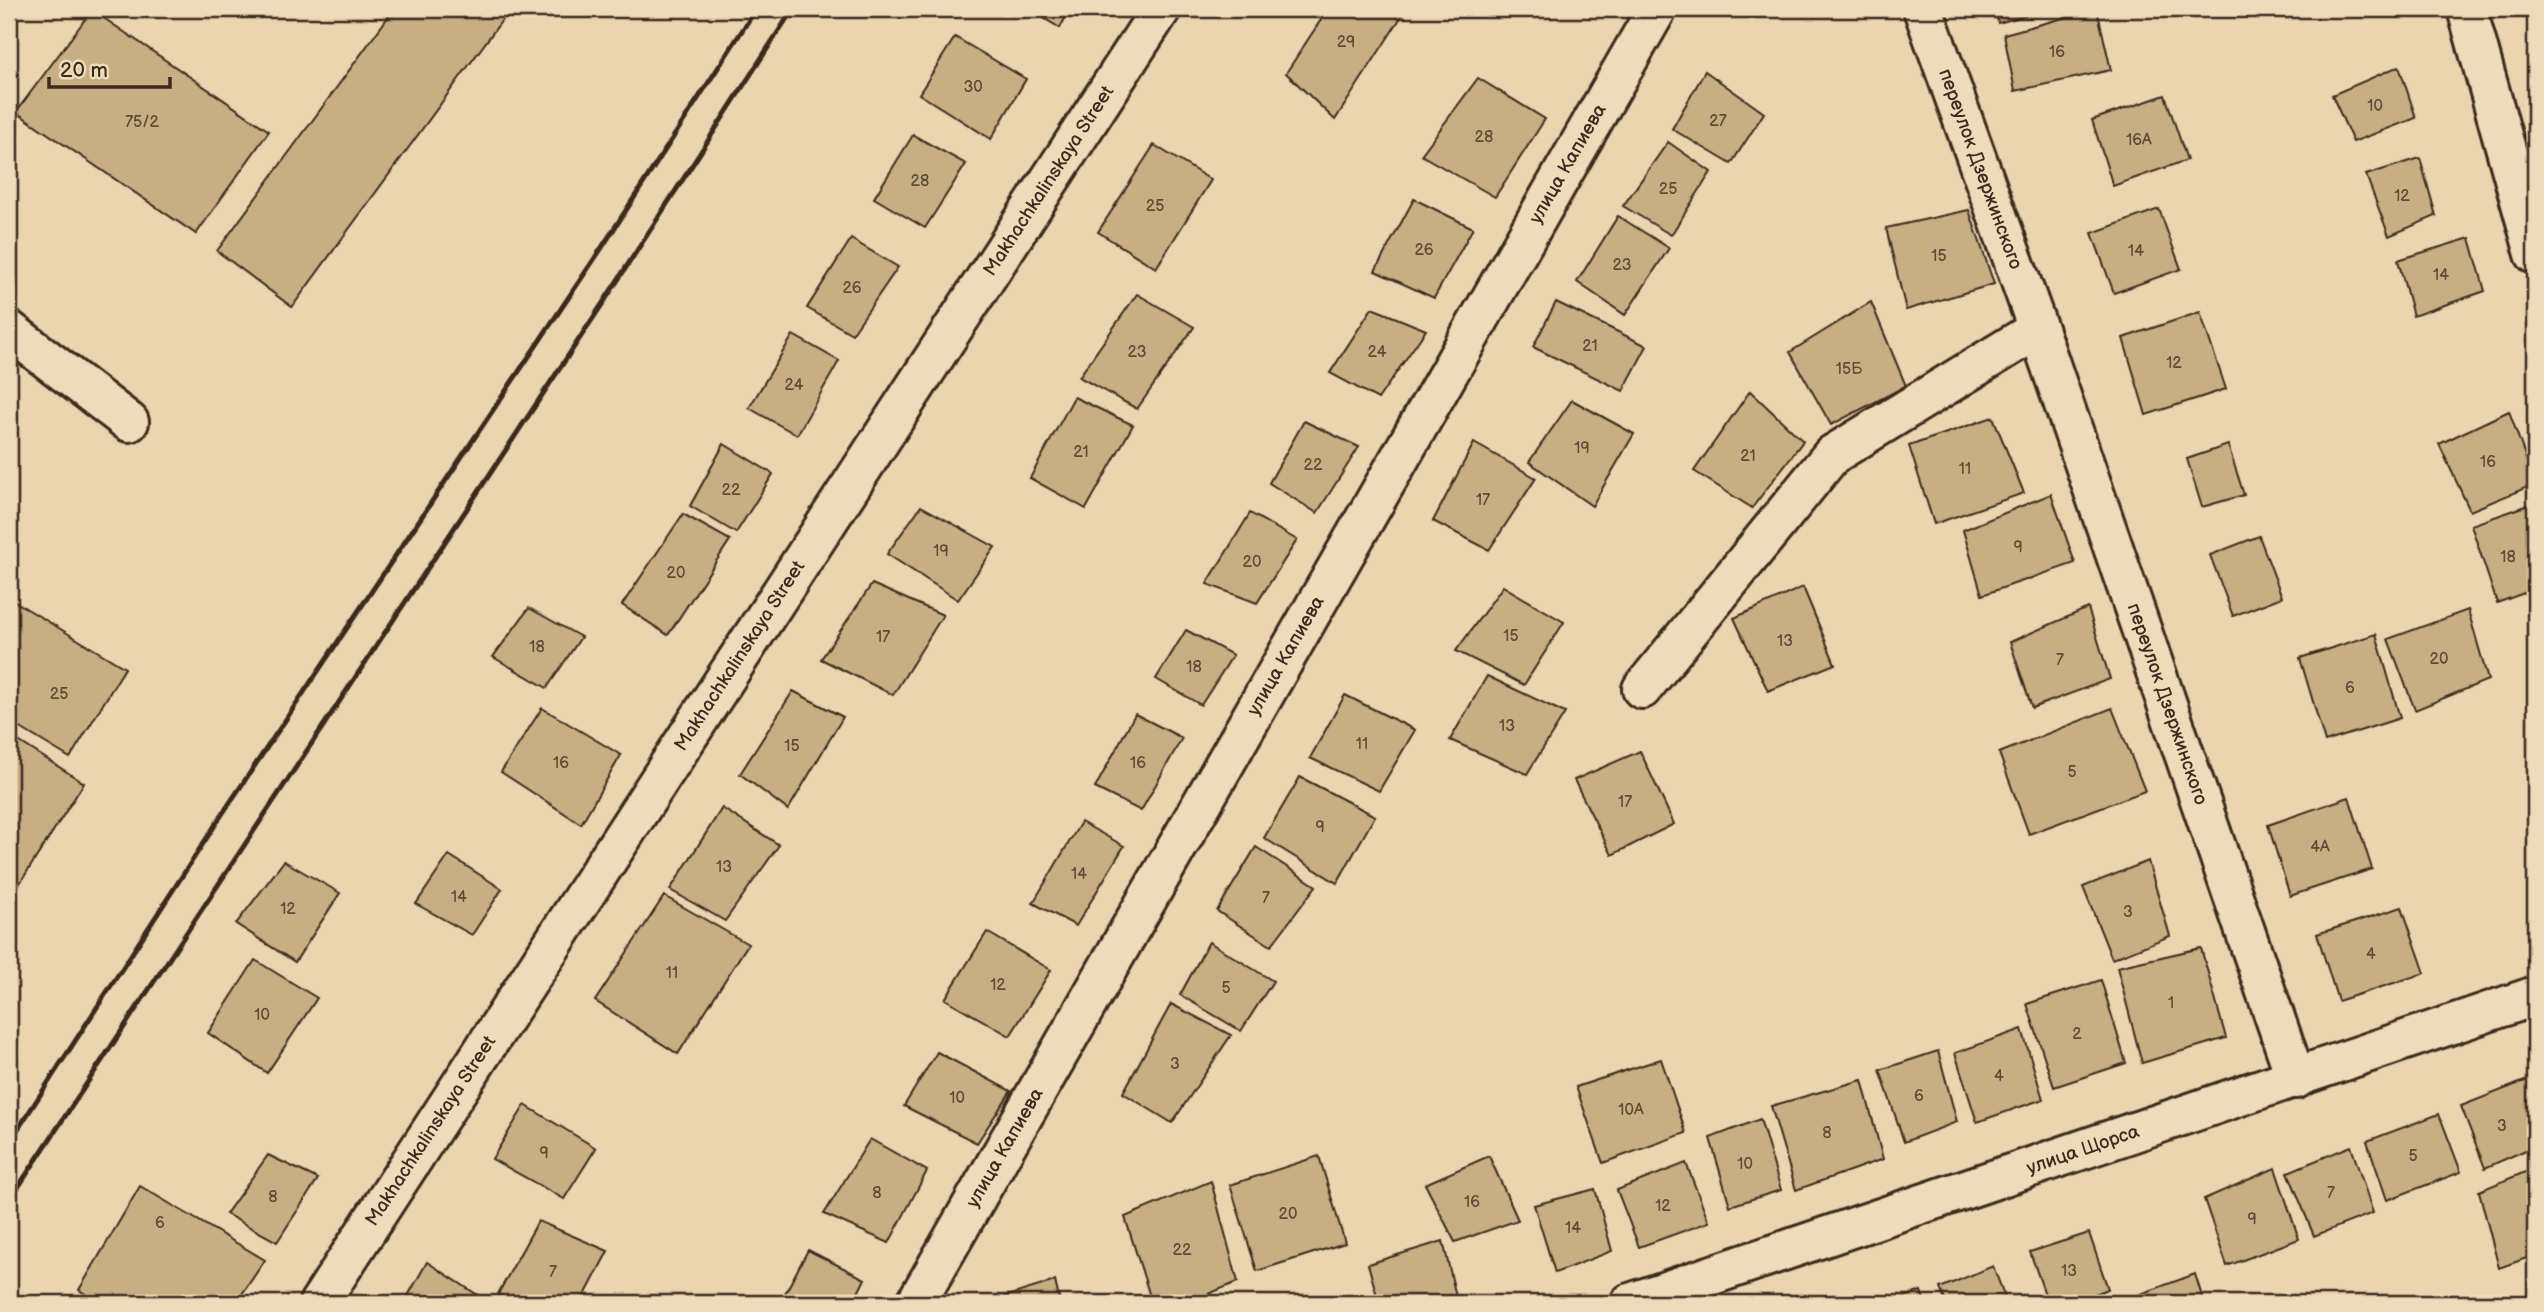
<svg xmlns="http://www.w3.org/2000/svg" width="2544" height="1312" font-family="'Balsamiq Sans',sans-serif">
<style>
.building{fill:#c8af83;stroke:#3b2a1e;stroke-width:2}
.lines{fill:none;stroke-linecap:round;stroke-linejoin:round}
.minor-casing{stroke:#3b2a1e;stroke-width:44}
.minor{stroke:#eedbb9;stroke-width:38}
.rail{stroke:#3b2a1e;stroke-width:5}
.labels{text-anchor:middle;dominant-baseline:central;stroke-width:6;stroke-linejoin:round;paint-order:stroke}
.number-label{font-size:16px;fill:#5e4b37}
.street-label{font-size:19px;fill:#3b2a1e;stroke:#eedbb9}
</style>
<rect width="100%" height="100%" fill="#ead5b0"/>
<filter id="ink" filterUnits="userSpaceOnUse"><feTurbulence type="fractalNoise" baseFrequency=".0143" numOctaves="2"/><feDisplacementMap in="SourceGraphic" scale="14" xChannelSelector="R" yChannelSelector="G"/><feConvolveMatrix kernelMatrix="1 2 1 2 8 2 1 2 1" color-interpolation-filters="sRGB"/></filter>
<g filter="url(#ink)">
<g class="building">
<polygon points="394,9 510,9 292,307 217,251"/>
<polygon points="1029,9 1070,9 1060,28"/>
<polygon points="1328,9 1401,9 1405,11 1335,120 1286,73"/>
<polygon points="1995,9 2050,9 1998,23"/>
<polygon points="2097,9 2111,70 2015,91 2004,34"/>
<polygon points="92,10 269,131 196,234 16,112"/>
<polygon points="955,37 1026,79 991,139 919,94"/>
<polygon points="2399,66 2416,118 2353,142 2332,95"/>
<polygon points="1705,71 1764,113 1731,164 1672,129"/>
<polygon points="1478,78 1545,119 1495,197 1421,155"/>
<polygon points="2165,95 2187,160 2113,186 2092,120"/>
<polygon points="913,135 966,164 925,228 874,198"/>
<polygon points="1668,142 1711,172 1671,235 1623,206"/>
<polygon points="1154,145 1211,180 1156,268 1098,232"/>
<polygon points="2420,158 2436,216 2389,236 2366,175"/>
<polygon points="1414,199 1473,228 1434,298 1375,271"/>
<polygon points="2159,209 2181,269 2114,293 2092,233"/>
<polygon points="1969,210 1994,284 1906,310 1886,228"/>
<polygon points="1618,216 1669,248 1625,315 1577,282"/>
<polygon points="2470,238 2485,291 2413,316 2398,260"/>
<polygon points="851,239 898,267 852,334 807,308"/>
<polygon points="1137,294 1194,327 1137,409 1079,377"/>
<polygon points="1556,302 1647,346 1623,391 1533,347"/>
<polygon points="1871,302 1906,386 1831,425 1790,352"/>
<polygon points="1372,308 1426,330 1378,399 1330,373"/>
<polygon points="2200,312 2226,389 2146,415 2123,338"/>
<polygon points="793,335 839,361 797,435 749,408"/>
<polygon points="1750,391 1803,441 1752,508 1694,471"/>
<polygon points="1074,397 1133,425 1086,509 1030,478"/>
<polygon points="1572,400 1634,434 1592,506 1529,462"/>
<polygon points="2509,411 2535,484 2470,511 2439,444"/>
<polygon points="1993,417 2024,493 1934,524 1909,446"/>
<polygon points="1304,421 1359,447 1317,513 1269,483"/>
<polygon points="1474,443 1536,478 1489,550 1433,521"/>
<polygon points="724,444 773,474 736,533 690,506"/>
<polygon points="2228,445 2244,495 2202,507 2187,459"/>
<polygon points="2051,494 2075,563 1982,595 1963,530"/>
<polygon points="2535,503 2535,589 2497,603 2471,525"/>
<polygon points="921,506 995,547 958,600 887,554"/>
<polygon points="1250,513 1297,540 1257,603 1207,584"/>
<polygon points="683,514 730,540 668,635 622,605"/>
<polygon points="2259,536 2282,597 2233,616 2210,555"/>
<polygon points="872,584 943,615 893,695 821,659"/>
<polygon points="1503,586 1564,622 1524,685 1456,651"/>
<polygon points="1803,587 1835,664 1768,691 1734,618"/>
<polygon points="9,598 125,668 70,758 9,721"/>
<polygon points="529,608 581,637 547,688 493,657"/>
<polygon points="2088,608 2110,679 2032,708 2010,642"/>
<polygon points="2468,610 2488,680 2415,710 2388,639"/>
<polygon points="1186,630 1233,655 1201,705 1156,679"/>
<polygon points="2376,634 2400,718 2325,742 2300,658"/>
<polygon points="1487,676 1565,713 1527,774 1450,740"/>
<polygon points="793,691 843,717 788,810 740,774"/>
<polygon points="1345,695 1415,730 1379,791 1310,758"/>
<polygon points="542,708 621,755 581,824 501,772"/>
<polygon points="2112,708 2145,791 2029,834 1999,753"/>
<polygon points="1135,714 1182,738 1141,811 1095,788"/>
<polygon points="9,735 84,783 9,900"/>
<polygon points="1640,751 1674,824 1612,855 1574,780"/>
<polygon points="1300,777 1375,816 1337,883 1264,838"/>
<polygon points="2349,797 2372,869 2290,896 2268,825"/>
<polygon points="722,808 779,845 725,921 670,890"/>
<polygon points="1081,822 1124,846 1076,926 1033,903"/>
<polygon points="1256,847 1316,886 1271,946 1217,911"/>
<polygon points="449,855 502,889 472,935 416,904"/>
<polygon points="284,861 340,893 295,962 236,924"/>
<polygon points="2148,861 2170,936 2112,959 2083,887"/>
<polygon points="664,896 748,944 678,1054 595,1001"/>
<polygon points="2402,907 2425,973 2338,1001 2317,934"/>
<polygon points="987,932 1051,970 1010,1036 945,999"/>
<polygon points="1209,942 1273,981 1241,1031 1180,995"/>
<polygon points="2201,948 2226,1038 2142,1063 2117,967"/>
<polygon points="255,960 317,998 267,1073 208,1033"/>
<polygon points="2101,980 2126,1063 2054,1087 2027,1004"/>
<polygon points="1171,1004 1231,1035 1172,1123 1123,1093"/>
<polygon points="2022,1029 2043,1099 1977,1122 1955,1053"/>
<polygon points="1938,1051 1957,1122 1904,1142 1880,1070"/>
<polygon points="937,1052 1011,1091 977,1143 904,1106"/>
<polygon points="1661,1059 1686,1133 1603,1163 1576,1087"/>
<polygon points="2535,1077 2535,1146 2485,1168 2461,1106"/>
<polygon points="1862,1080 1883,1159 1796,1190 1771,1106"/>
<polygon points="525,1105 596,1148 564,1199 492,1159"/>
<polygon points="2439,1114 2461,1172 2387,1200 2367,1141"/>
<polygon points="1760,1119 1781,1190 1730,1206 1710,1138"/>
<polygon points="870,1139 927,1171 889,1243 824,1214"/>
<polygon points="2351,1146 2373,1213 2314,1236 2288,1172"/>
<polygon points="268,1155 318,1179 277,1242 226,1214"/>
<polygon points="1319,1156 1345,1243 1257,1271 1230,1185"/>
<polygon points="1489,1156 1518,1220 1455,1242 1425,1184"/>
<polygon points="1686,1163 1709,1222 1639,1247 1617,1190"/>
<polygon points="2275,1168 2299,1239 2227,1266 2204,1199"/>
<polygon points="2535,1168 2535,1255 2499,1268 2479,1191"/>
<polygon points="1211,1181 1238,1282 1186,1303 1152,1303 1125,1217"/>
<polygon points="140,1186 265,1260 236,1303 100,1303 79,1290"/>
<polygon points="1595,1189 1612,1251 1555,1273 1534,1205"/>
<polygon points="538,1221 608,1251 581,1303 512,1303 498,1294"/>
<polygon points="2089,1233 2108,1289 2072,1303 2048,1303 2030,1252"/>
<polygon points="1443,1241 1457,1301 1450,1303 1379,1303 1368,1264"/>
<polygon points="808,1250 865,1279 853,1303 780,1303"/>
<polygon points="427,1262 490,1303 404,1303"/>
<polygon points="1993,1266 2007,1303 1946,1303 1940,1288"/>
<polygon points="2195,1274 2204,1303 2129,1303 2127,1299"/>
<polygon points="1055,1281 1060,1303 1006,1303 1004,1297"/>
<polygon points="1921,1291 1925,1303 1888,1303"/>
</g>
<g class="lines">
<defs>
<g id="minor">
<polyline points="1923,9 2038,329 2296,1079"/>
<polyline points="2467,9 2535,254"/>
<polyline points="9,330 129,422"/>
<polyline points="1642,689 1832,455 2038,329"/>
<polyline points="319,1303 1161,9"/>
<polyline points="916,1303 1657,9"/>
<polyline points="1630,1303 2535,996"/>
</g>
</defs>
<use href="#minor" class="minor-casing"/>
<use href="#minor" class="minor"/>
<g class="rail">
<polyline points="9,1143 221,816 601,249 756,9"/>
<polyline points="9,1201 605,300 793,9"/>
</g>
</g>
</g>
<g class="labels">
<g class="number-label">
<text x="1346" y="42">29</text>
<text x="2057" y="52">16</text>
<text x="973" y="87">30</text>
<text x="2375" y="106">10</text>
<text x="1718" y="121">27</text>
<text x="142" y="122">75/2</text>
<text x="1484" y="137">28</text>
<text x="2139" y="140">16А</text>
<text x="920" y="181">28</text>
<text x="1668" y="189">25</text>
<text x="2402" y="196">12</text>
<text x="1155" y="206">25</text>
<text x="1424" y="250">26</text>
<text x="2136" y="251">14</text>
<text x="1939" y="256">15</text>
<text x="1622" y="265">23</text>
<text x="2441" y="275">14</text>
<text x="852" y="288">26</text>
<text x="1590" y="346">21</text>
<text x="1137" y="352">23</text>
<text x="1377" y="352">24</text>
<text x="2174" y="363">12</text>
<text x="1849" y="369">15Б</text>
<text x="794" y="385">24</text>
<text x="1582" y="448">19</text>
<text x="1081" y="452">21</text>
<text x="1748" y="456">21</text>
<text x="2488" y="462">16</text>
<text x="1313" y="465">22</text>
<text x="1965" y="469">11</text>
<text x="731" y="490">22</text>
<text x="1483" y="500">17</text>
<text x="2018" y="547">9</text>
<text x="941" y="551">19</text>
<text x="2508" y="557">18</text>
<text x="1252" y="562">20</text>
<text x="676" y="573">20</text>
<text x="1511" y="636">15</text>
<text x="883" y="637">17</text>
<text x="1785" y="641">13</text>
<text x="537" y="647">18</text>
<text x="2439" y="659">20</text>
<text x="2060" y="660">7</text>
<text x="1194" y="667">18</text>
<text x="2350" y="688">6</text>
<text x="59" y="694">25</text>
<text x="1507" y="726">13</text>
<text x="1362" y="744">11</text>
<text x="792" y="746">15</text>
<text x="561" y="763">16</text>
<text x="1138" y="763">16</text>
<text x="2072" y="772">5</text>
<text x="1625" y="802">17</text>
<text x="1320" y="827">9</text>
<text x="2320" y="847">4А</text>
<text x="724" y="867">13</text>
<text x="1079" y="874">14</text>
<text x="459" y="897">14</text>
<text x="1266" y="898">7</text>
<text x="288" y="909">12</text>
<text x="2128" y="912">3</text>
<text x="2371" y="954">4</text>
<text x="672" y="973">11</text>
<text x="998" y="985">12</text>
<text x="1226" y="988">5</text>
<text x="2171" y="1003">1</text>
<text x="262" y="1015">10</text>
<text x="2077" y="1034">2</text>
<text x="1175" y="1064">3</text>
<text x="1999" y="1076">4</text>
<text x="1919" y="1096">6</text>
<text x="957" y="1098">10</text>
<text x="1631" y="1110">10А</text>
<text x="2502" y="1126">3</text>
<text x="1827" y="1133">8</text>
<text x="544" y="1153">9</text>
<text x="2413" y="1156">5</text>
<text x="1745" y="1164">10</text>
<text x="877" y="1193">8</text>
<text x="2331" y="1193">7</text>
<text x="273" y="1197">8</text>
<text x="1472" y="1202">16</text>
<text x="1663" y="1206">12</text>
<text x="1288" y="1214">20</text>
<text x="2252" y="1219">9</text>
<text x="160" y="1223">6</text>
<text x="1573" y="1228">14</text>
<text x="1182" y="1250">22</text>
<text x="2069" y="1271">13</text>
<text x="553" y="1272">7</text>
</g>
<g class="street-label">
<text transform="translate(1568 164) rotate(-60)">улица Капиева</text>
<text transform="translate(1980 169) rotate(70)">переулок Дзержинского</text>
<text transform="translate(1049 181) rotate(-57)">Makhachkalinskaya Street</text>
<text transform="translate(740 656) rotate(-57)">Makhachkalinskaya Street</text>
<text transform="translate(1286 656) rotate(-60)">улица Капиева</text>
<text transform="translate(2167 704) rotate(71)">переулок Дзержинского</text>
<text transform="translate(431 1131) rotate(-57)">Makhachkalinskaya Street</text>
<text transform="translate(1005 1148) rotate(-60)">улица Капиева</text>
<text transform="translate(2083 1150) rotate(-19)">улица Щорса</text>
</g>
</g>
<rect width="2544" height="1312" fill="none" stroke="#eedbb9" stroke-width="35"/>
<rect x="18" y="18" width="2509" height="1277" fill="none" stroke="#3b2a1e" stroke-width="2.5" filter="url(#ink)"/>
<path d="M49 77v10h121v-10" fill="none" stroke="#3b2a1e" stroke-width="3.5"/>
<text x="60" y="77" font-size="21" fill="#3b2a1e" stroke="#eedbb9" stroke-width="5" paint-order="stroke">20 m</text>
</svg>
